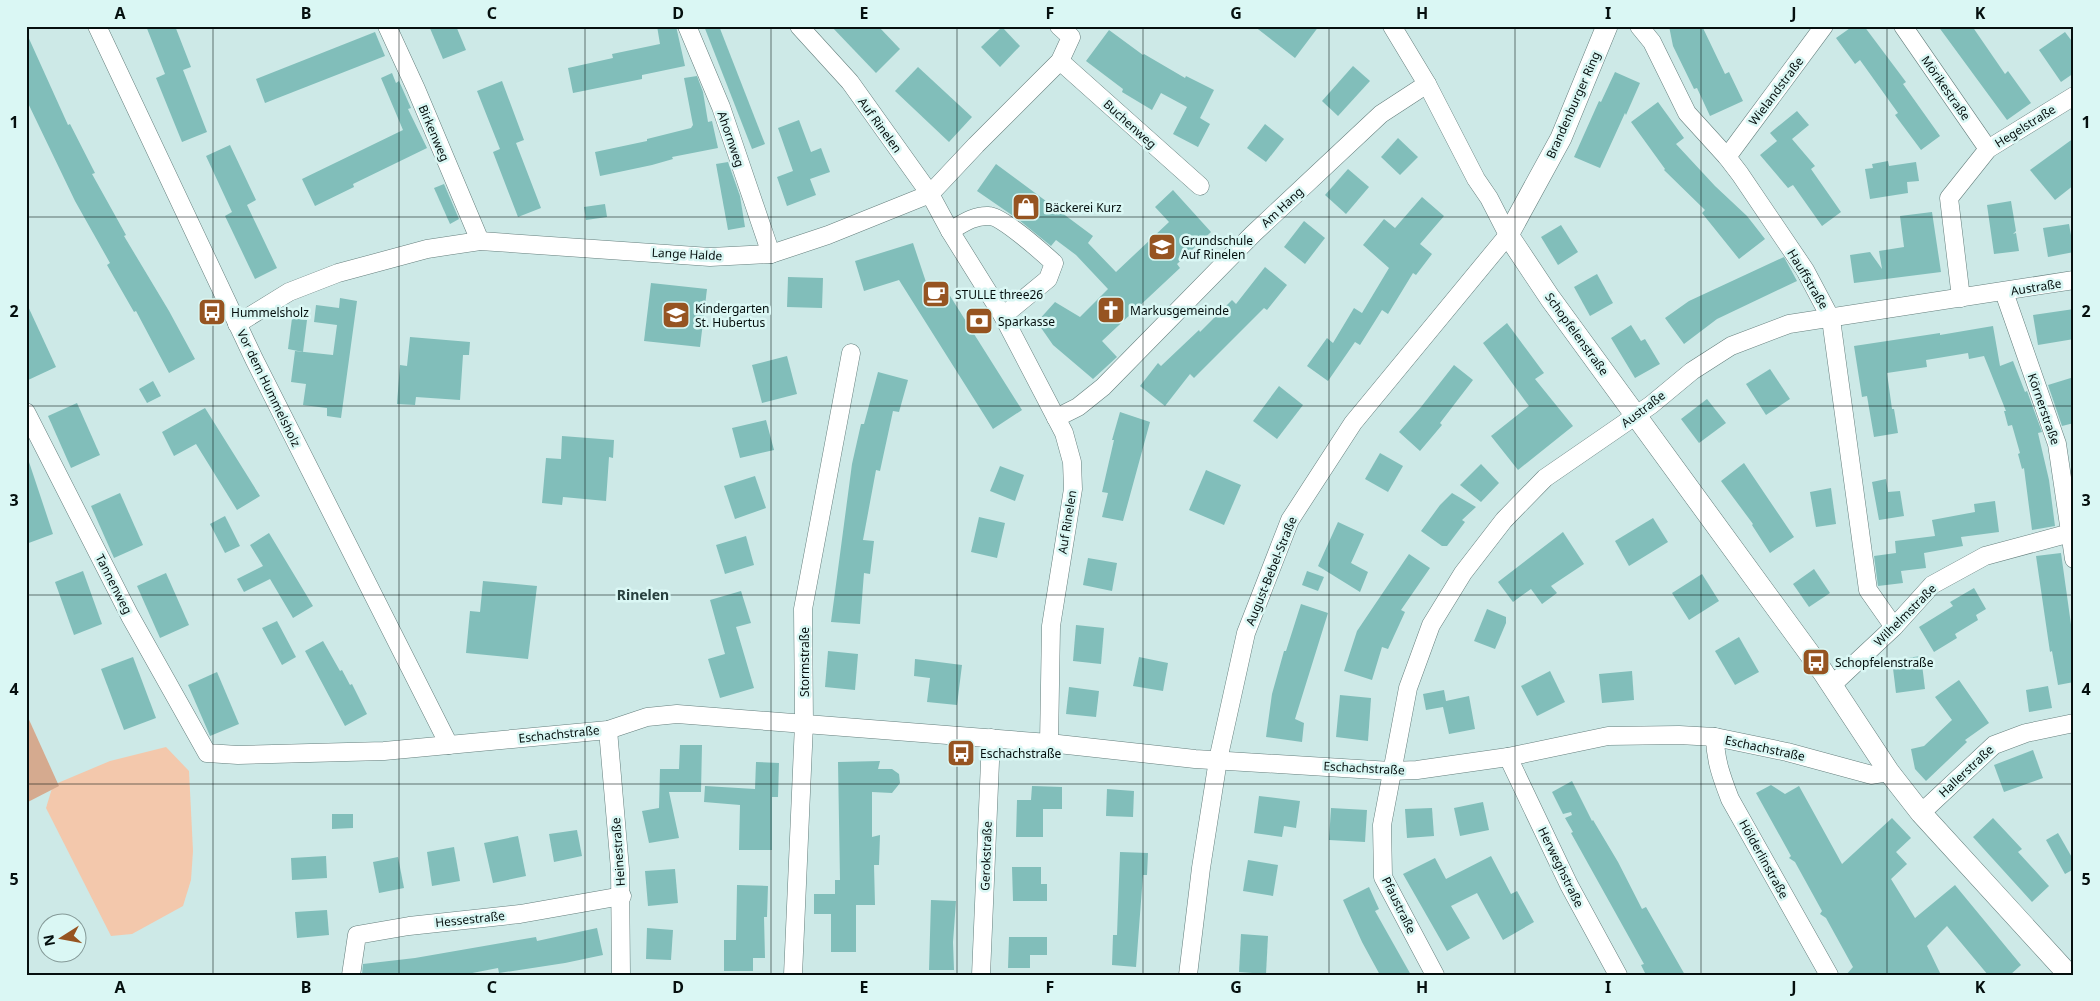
<svg xmlns="http://www.w3.org/2000/svg" width="2100" height="1001" font-family="'Noto Sans',sans-serif">
<style>
.green{fill:#f3c8ac}
.forest{fill:#d5aa8f}
.building{fill:#81beba}
.lines{fill:none;stroke-linecap:round;stroke-linejoin:round}
.minor-casing{stroke:#657f7d;stroke-width:19}
.tertiary-casing{stroke:#657f7d;stroke-width:22}
.minor{stroke:#fff;stroke-width:18}
.tertiary{stroke:#fff;stroke-width:21}
.grid{fill:none;stroke:#050f0e;stroke-width:1;stroke-opacity:0.55}
.labels{text-anchor:middle;dominant-baseline:central;stroke-width:5;stroke-linejoin:round;paint-order:stroke}
.street-label{font-size:12px;fill:#050f0e;stroke:#daf7f4}
.poi-label{font-size:12px;fill:#050f0e;stroke:#daf7f4;text-anchor:start}
.neighbourhood-label{font-size:14px;font-weight:bold;fill:#273f3d;stroke:#daf7f4}
.neatline{fill:none;stroke:#050f0e;stroke-width:2}
.grid-label{font-size:16px;text-anchor:middle;font-weight:bold;fill:#050f0e}
</style>
<rect width="100%" height="100%" fill="#cde9e7"/>
<polygon class="green" points="166,747 189,771 193,851 191,880 183,906 132,934 111,936 46,808 53,785 110,761"/>
<polygon class="forest" points="26,713 59,786 26,803"/>
<g class="building">
<polygon points="146,26 175,26 191,67 183,70 207,132 182,142 156,78 165,74"/>
<polygon points="429,26 456,26 466,50 443,59"/>
<polygon points="657,26 676,26 685,66 642,75 642,79 573,93 568,68 613,58 612,54 660,44"/>
<polygon points="704,26 719,26 765,144 752,149"/>
<polygon points="831,26 878,26 900,49 876,73"/>
<polygon points="1254,26 1319,26 1295,58"/>
<polygon points="1669,26 1702,26 1725,74 1729,72 1743,101 1710,116 1697,88 1694,89 1673,46"/>
<polygon points="1853,26 1864,26 1906,82 1903,84 1940,136 1921,150 1895,115 1898,113 1860,60 1855,64 1836,38"/>
<polygon points="1938,26 1972,26 2005,74 2008,71 2031,103 2007,120"/>
<polygon points="1002,27 1020,46 1000,67 981,47"/>
<polygon points="1109,30 1143,55 1144,54 1185,78 1186,76 1214,90 1200,118 1210,124 1198,147 1173,134 1187,107 1161,93 1152,110 1122,92 1123,89 1086,61"/>
<polygon points="26,32 68,125 70,124 95,173 92,174 126,235 124,236 169,311 195,359 169,373 136,311 134,312 107,265 110,263 75,201 26,99"/>
<polygon points="375,32 385,56 265,103 256,79"/>
<polygon points="2065,32 2074,44 2074,73 2061,82 2039,50"/>
<polygon points="1353,66 1370,81 1338,116 1322,101"/>
<polygon points="918,67 972,117 949,142 895,91"/>
<polygon points="1615,72 1640,83 1626,115 1625,113 1600,168 1574,157 1599,101 1601,102"/>
<polygon points="392,73 396,83 399,81 411,108 408,109 427,148 353,184 354,187 315,206 302,179 403,130 381,78"/>
<polygon points="697,76 703,92 708,122 712,121 718,148 672,157 673,159 652,165 600,176 595,152 647,141 647,139 691,128 693,125 684,78"/>
<polygon points="502,81 524,140 516,143 541,208 518,217 493,152 500,149 477,91"/>
<polygon points="1658,102 1684,138 1676,144 1715,186 1747,216 1765,239 1739,259 1702,213 1705,210 1664,170 1665,169 1631,122"/>
<polygon points="1797,111 1809,125 1792,139 1815,166 1811,169 1841,212 1822,226 1793,185 1788,188 1760,155 1777,141 1770,133"/>
<polygon points="799,120 811,152 821,148 830,172 810,179 816,195 787,206 777,177 793,171 778,128"/>
<polygon points="1265,124 1284,139 1266,162 1247,148"/>
<polygon points="1398,138 1418,157 1400,175 1381,157"/>
<polygon points="2074,138 2074,185 2055,200 2030,170"/>
<polygon points="230,145 256,200 247,205 277,268 255,279 225,216 232,212 206,156"/>
<polygon points="1888,161 1889,166 1916,162 1919,181 1907,182 1908,193 1870,199 1865,169 1873,168 1872,164"/>
<polygon points="728,162 740,196 745,227 728,230 716,164"/>
<polygon points="996,164 1093,236 1088,243 1116,272 1169,222 1155,207 1173,190 1211,232 1177,264 1180,268 1102,341 1117,357 1093,379 1053,345 1037,322 1055,302 1080,317 1108,289 1076,255 1056,240 1051,246 1019,220 977,191"/>
<polygon points="1348,169 1369,187 1346,214 1325,195"/>
<polygon points="444,184 459,219 450,224 434,188"/>
<polygon points="1422,197 1444,216 1420,244 1432,254 1416,275 1413,273 1388,314 1382,310 1360,345 1355,342 1328,381 1307,366 1327,338 1333,343 1354,308 1362,313 1389,268 1363,245 1384,219 1395,228"/>
<polygon points="2011,201 2016,231 2013,234 2016,233 2019,251 1994,254 1987,205"/>
<polygon points="605,204 607,217 586,220 584,207"/>
<polygon points="1932,212 1941,272 1854,283 1850,255 1870,252 1882,269 1879,251 1904,247 1900,216"/>
<polygon points="1304,221 1325,238 1305,264 1284,247"/>
<polygon points="2069,224 2074,252 2048,257 2043,228"/>
<polygon points="1561,225 1578,252 1558,265 1541,237"/>
<polygon points="913,243 928,288 940,280 1022,410 993,429 899,280 864,291 855,261"/>
<polygon points="1784,257 1797,281 1717,319 1684,344 1665,318 1689,301"/>
<polygon points="1265,267 1287,285 1267,310 1264,308 1194,378 1190,374 1165,406 1140,386 1158,363 1161,366 1199,330 1200,332 1232,300 1236,304"/>
<polygon points="1597,274 1613,303 1590,316 1574,287"/>
<polygon points="788,277 823,278 822,308 787,307"/>
<polygon points="651,283 707,289 700,347 644,341"/>
<polygon points="340,298 357,301 341,418 327,416 327,408 303,405 306,384 291,382 295,351 333,355 337,325 314,322 316,305 339,308"/>
<polygon points="26,302 56,367 26,381"/>
<polygon points="2074,309 2074,339 2038,345 2033,315"/>
<polygon points="292,318 307,320 303,352 288,349"/>
<polygon points="1507,323 1544,373 1535,379 1573,426 1518,470 1491,436 1529,406 1483,343"/>
<polygon points="1631,325 1641,341 1645,339 1660,364 1635,378 1611,338"/>
<polygon points="1993,326 2000,366 2013,361 2025,392 2027,391 2042,432 2038,433 2049,480 2055,526 2032,530 2024,468 2022,469 2018,454 2020,453 2012,425 2008,426 2004,411 2006,411 1984,356 1969,359 1968,353 1926,360 1927,367 1887,373 1892,409 1894,409 1898,433 1874,437 1867,396 1862,397 1854,346 1940,333 1940,335"/>
<polygon points="410,337 470,342 469,355 463,355 460,400 416,397 415,405 397,404 400,365 407,366"/>
<polygon points="787,356 797,394 762,403 752,365"/>
<polygon points="1454,365 1473,380 1440,423 1442,425 1420,451 1399,432 1421,407"/>
<polygon points="1770,369 1790,399 1766,415 1746,384"/>
<polygon points="878,372 908,380 899,412 893,411 880,471 876,470 863,540 874,541 870,574 864,573 860,624 831,622 852,464 861,424 864,424"/>
<polygon points="2074,377 2074,423 2062,426 2048,385"/>
<polygon points="153,381 161,396 147,403 139,389"/>
<polygon points="1279,386 1303,405 1277,439 1253,421"/>
<polygon points="1707,399 1726,423 1699,443 1681,419"/>
<polygon points="77,403 100,455 71,468 48,416"/>
<polygon points="205,408 260,496 237,510 196,444 174,456 162,432"/>
<polygon points="1120,412 1150,422 1123,521 1102,517 1108,493 1102,492 1114,440 1112,440"/>
<polygon points="766,420 774,450 740,458 732,428"/>
<polygon points="562,436 614,440 613,458 609,457 606,501 563,497 562,505 542,503 546,458 561,459"/>
<polygon points="1380,453 1403,466 1388,492 1365,479"/>
<polygon points="26,462 29,462 53,534 26,544"/>
<polygon points="1744,463 1794,537 1770,553 1752,525 1753,524 1721,481"/>
<polygon points="1481,464 1499,483 1481,502 1460,485"/>
<polygon points="1000,466 1024,475 1015,501 990,491"/>
<polygon points="1206,470 1241,485 1224,525 1189,510"/>
<polygon points="755,476 766,508 735,519 724,486"/>
<polygon points="1886,479 1888,492 1900,491 1904,516 1879,520 1872,482"/>
<polygon points="1831,488 1836,524 1816,527 1810,492"/>
<polygon points="120,493 143,545 114,558 91,506"/>
<polygon points="1452,493 1476,507 1462,520 1465,522 1447,546 1442,546 1421,531 1440,505"/>
<polygon points="1995,501 1999,532 1961,537 1963,546 1924,553 1926,568 1901,571 1903,583 1878,586 1874,556 1896,553 1895,541 1935,536 1932,520 1975,512 1974,504"/>
<polygon points="225,516 240,546 225,553 210,524"/>
<polygon points="979,517 1005,523 997,558 971,552"/>
<polygon points="1653,518 1668,542 1629,566 1615,541"/>
<polygon points="1338,522 1364,534 1351,563 1368,572 1360,592 1318,566"/>
<polygon points="1563,532 1584,564 1551,586 1557,593 1542,604 1531,589 1513,602 1498,582"/>
<polygon points="269,533 313,606 293,618 270,579 244,592 237,579 263,566 250,545"/>
<polygon points="746,536 754,565 725,574 716,545"/>
<polygon points="2061,553 2074,646 2074,682 2058,685 2052,651 2050,652 2036,556"/>
<polygon points="1409,554 1430,568 1401,610 1405,612 1388,649 1382,647 1372,680 1344,671 1357,631"/>
<polygon points="1088,558 1117,563 1112,591 1083,585"/>
<polygon points="1814,569 1830,593 1809,607 1793,584"/>
<polygon points="83,571 102,624 74,635 55,582"/>
<polygon points="1307,571 1324,577 1318,591 1302,585"/>
<polygon points="166,573 189,625 160,638 137,586"/>
<polygon points="1702,574 1719,601 1689,620 1672,593"/>
<polygon points="483,581 537,586 528,659 466,653 470,611 480,612"/>
<polygon points="1974,588 1986,609 1976,615 1978,620 1955,634 1957,638 1934,652 1919,627 1953,606 1950,602"/>
<polygon points="741,591 751,623 736,627 754,688 720,698 708,659 725,654 710,600"/>
<polygon points="1301,604 1328,613 1295,719 1304,723 1302,742 1266,737 1272,694 1284,651 1286,651"/>
<polygon points="1487,609 1506,617 1506,623 1495,649 1474,641"/>
<polygon points="277,621 296,657 282,665 262,628"/>
<polygon points="1076,625 1104,628 1101,664 1073,661"/>
<polygon points="1739,637 1759,672 1735,685 1715,651"/>
<polygon points="323,641 340,671 342,670 350,685 352,684 367,714 345,726 305,651"/>
<polygon points="828,651 858,654 855,690 825,687"/>
<polygon points="1921,656 1925,689 1896,693 1892,660"/>
<polygon points="133,657 156,718 124,730 101,669"/>
<polygon points="1139,657 1168,663 1163,691 1133,686"/>
<polygon points="915,659 962,665 957,705 927,702 930,678 914,676"/>
<polygon points="1550,671 1565,702 1537,716 1521,686"/>
<polygon points="1632,671 1634,700 1602,703 1599,674"/>
<polygon points="217,672 239,724 210,736 188,685"/>
<polygon points="1959,680 1989,723 1965,740 1967,742 1926,781 1915,769 1911,749 1924,746 1952,720 1935,697"/>
<polygon points="2048,686 2052,708 2029,712 2026,690"/>
<polygon points="1069,687 1099,691 1096,717 1066,714"/>
<polygon points="1444,690 1446,701 1469,696 1475,729 1449,734 1443,707 1426,710 1423,694"/>
<polygon points="1340,695 1371,698 1368,741 1336,737"/>
<polygon points="680,745 702,745 701,792 669,792 679,838 649,843 642,811 659,808 660,769 679,769"/>
<polygon points="2033,750 2043,778 2004,792 1994,765"/>
<polygon points="880,761 878,769 892,769 899,774 900,783 892,793 872,792 872,837 880,835 879,865 874,865 875,905 856,905 856,952 831,952 831,914 814,914 814,894 835,894 835,880 840,880 838,762"/>
<polygon points="756,762 779,763 778,797 772,797 772,850 739,850 740,805 704,802 705,786 755,789"/>
<polygon points="1572,781 1592,821 1593,820 1618,862 1642,909 1646,907 1685,975 1646,975 1641,965 1644,964 1571,833 1573,832 1565,818 1572,815 1571,812 1563,814 1552,792"/>
<polygon points="1771,785 1785,794 1799,786 1842,864 1892,818 1911,838 1896,852 1907,864 1891,879 1915,918 1955,885 2021,965 2010,975 1988,975 1947,926 1927,946 1941,975 1846,975 1853,967 1826,918 1820,914 1822,911 1795,862 1789,858 1791,856 1756,793"/>
<polygon points="1032,786 1062,787 1062,809 1043,809 1043,837 1016,837 1017,800 1031,800"/>
<polygon points="1107,789 1134,791 1133,817 1106,816"/>
<polygon points="1259,796 1300,801 1296,828 1284,826 1282,837 1254,833"/>
<polygon points="1483,802 1489,830 1460,836 1454,808"/>
<polygon points="1331,808 1367,810 1365,842 1329,840"/>
<polygon points="1432,808 1434,836 1407,838 1405,809"/>
<polygon points="332,814 353,814 353,828 332,829"/>
<polygon points="1993,818 2022,849 2018,852 2049,886 2032,902 1973,837"/>
<polygon points="577,830 582,856 554,862 549,834"/>
<polygon points="2058,833 2074,861 2074,869 2065,874 2046,840"/>
<polygon points="518,836 526,876 493,883 484,843"/>
<polygon points="454,847 460,881 432,886 427,852"/>
<polygon points="1120,852 1148,853 1147,875 1143,875 1136,967 1112,965 1113,935 1117,935"/>
<polygon points="326,856 327,878 292,880 291,858"/>
<polygon points="1491,856 1511,894 1517,891 1534,922 1503,940 1477,893 1451,906 1470,938 1447,951 1403,874 1435,858 1446,879"/>
<polygon points="398,857 404,888 379,893 373,862"/>
<polygon points="1248,860 1278,865 1273,896 1243,891"/>
<polygon points="1012,867 1041,867 1041,884 1047,884 1047,901 1013,901"/>
<polygon points="675,869 678,903 648,906 645,871"/>
<polygon points="737,885 768,886 767,917 764,917 765,958 753,958 753,971 724,971 724,940 736,940"/>
<polygon points="1369,887 1379,909 1375,911 1411,975 1380,975 1362,942 1343,900"/>
<polygon points="931,900 956,901 953,942 954,970 929,970"/>
<polygon points="327,910 329,935 297,938 295,912"/>
<polygon points="597,928 603,955 565,963 499,973 498,968 462,975 362,975 363,964 415,958 536,937 537,941"/>
<polygon points="647,928 673,930 671,960 646,959"/>
<polygon points="1241,934 1268,936 1266,974 1239,972"/>
<polygon points="1009,937 1047,937 1047,955 1030,955 1030,968 1008,968"/>
</g>
<g class="lines">
<defs>
<g id="minor">
<polyline points="97,26 254,359 449,745"/>
<polyline points="387,26 416,89 480,241"/>
<polyline points="687,26 721,107 771,254"/>
<polyline points="799,26 850,82 930,194 950,231 1003,316 1064,433 1072,462 1073,489 1051,626 1049,743"/>
<polyline points="1639,26 1652,42 1687,113 1727,157 1740,174 1805,270 1831,319 1868,590 1894,627"/>
<polyline points="1903,26 1988,149"/>
<polyline points="1060,61 1200,186"/>
<polyline points="1727,157 1824,26"/>
<path d="M950,231C962,224 974,215 989,216C1002,216 1043,253 1054,263L1048,279L1003,316"/>
<polyline points="2004,292 2057,444 2074,559"/>
<polyline points="1961,298 1949,198 1988,149 2074,96"/>
<polyline points="237,324 289,292 338,273 427,249 480,241 710,257 771,254 828,235 930,194 976,145 1060,61 1071,37 1059,26"/>
<polyline points="26,412 130,616 207,753 238,755 384,751 608,730 647,717 677,714 1049,743 1195,759 1391,771 1417,770 1508,757 1608,736 1679,735 1715,737 1787,752 1872,775 1889,772"/>
<polyline points="1056,418 1078,407 1103,387 1253,234 1381,114 1427,84"/>
<polyline points="1832,685 1894,627 1932,585 1985,556 2074,532"/>
<polyline points="608,730 620,869 621,975"/>
<path d="M1715,737C1715,760 1722,778 1730,799L1829,975"/>
<polyline points="1508,757 1569,885 1618,975"/>
<polyline points="1921,813 1994,745 2026,733 2074,723"/>
<polyline points="351,975 357,935 409,926 520,914 622,896"/>
<polyline points="793,975 804,724 803,609 851,353"/>
<polyline points="981,975 991,738"/>
<polyline points="1188,975 1201,868 1218,760 1246,633 1290,520 1353,423 1508,235 1489,198 1476,179 1427,84 1392,26"/>
<polyline points="1435,975 1383,877 1382,825 1408,688 1431,625 1463,573 1504,520 1545,478 1651,405 1692,371 1731,346 1789,324 2074,280"/>
</g>
<polyline id="tertiary" points="1607,26 1561,138 1508,235 1550,298 1823,672 1889,772 1921,813 2069,975"/>
</defs>
<use href="#minor" class="minor-casing"/>
<use href="#tertiary" class="tertiary-casing"/>
<use href="#minor" class="minor"/>
<use href="#tertiary" class="tertiary"/>
</g>
<path class="grid" d="M213,26V975M399,26V975M585,26V975M771,26V975M957,26V975M1143,26V975M1329,26V975M1515,26V975M1701,26V975M1887,26V975M26,217H2074M26,406H2074M26,595H2074M26,784H2074"/>
<defs>
<symbol id="shop-square" viewBox="-11 -11 22 22"><rect x="-9" y="-9" width="18" height="18" rx="4" fill="#965421" stroke="#daf7f4"/><path d="M-5-2.5h2.3a2.7 3.5 0 0 1 5.4 0H5L5.5 6h-11ZM-1.5-2.5h3a1.5 2.3 0 0 0-3 0Z" fill="#fff"/></symbol>
<symbol id="school-square" viewBox="-11 -11 22 22"><rect x="-9" y="-9" width="18" height="18" rx="4" fill="#965421" stroke="#daf7f4"/><path d="M0-5L7-2L0 1L-7-2ZM-4 1L0 2.5L4 1V4Q0 6-4 4Z" fill="#fff"/></symbol>
<symbol id="cafe-square" viewBox="-11 -11 22 22"><rect x="-9" y="-9" width="18" height="18" rx="4" fill="#965421" stroke="#daf7f4"/><path d="M-5.5-4.5H6V0H3Q3 3.5 0 3.5H-2.5Q-5.5 3.5-5.5 0ZM3-3.2v2h1.7v-2ZM-6 4.5H4V6H-6Z" fill="#fff"/></symbol>
<symbol id="church-square" viewBox="-11 -11 22 22"><rect x="-9" y="-9" width="18" height="18" rx="4" fill="#965421" stroke="#daf7f4"/><path d="M-1.2-6h2.4v3.5h3.3v2.4h-3.3V6h-2.4V-.1h-3.3v-2.4h3.3Z" fill="#fff"/></symbol>
<symbol id="bus-square" viewBox="-11 -11 22 22"><rect x="-9" y="-9" width="18" height="18" rx="4" fill="#965421" stroke="#daf7f4"/><path d="M-5-6H5V4H4V6H2V4H-2V6H-4V4H-5ZM-3.5-4V0h7V-4ZM-3.5 1.2v1.5H-2V1.2ZM2 1.2v1.5H3.5V1.2Z" fill="#fff"/></symbol>
<symbol id="bank-square" viewBox="-11 -11 22 22"><rect x="-9" y="-9" width="18" height="18" rx="4" fill="#965421" stroke="#daf7f4"/><path d="M-6-4H6V4H-6ZM0-2.3a2.3 2.3 0 1 0 0 4.6a2.3 2.3 0 1 0 0-4.6Z" fill="#fff"/></symbol>
</defs>
<g fill-rule="evenodd">
<use href="#shop-square" x="1010" y="191" width="32" height="32"/>
<use href="#school-square" x="1146" y="231" width="32" height="32"/>
<use href="#cafe-square" x="920" y="278" width="32" height="32"/>
<use href="#church-square" x="1095" y="294" width="32" height="32"/>
<use href="#bus-square" x="196" y="296" width="32" height="32"/>
<use href="#school-square" x="660" y="299" width="32" height="32"/>
<use href="#bank-square" x="963" y="305" width="32" height="32"/>
<use href="#bus-square" x="1800" y="646" width="32" height="32"/>
<use href="#bus-square" x="945" y="737" width="32" height="32"/>
</g>
<g class="labels">
<g class="street-label">
<text transform="translate(1946 88) rotate(55)">Mörikestraße</text>
<text transform="translate(1776 91) rotate(-53)">Wielandstraße</text>
<text transform="translate(1573 105) rotate(-66)">Brandenburger Ring</text>
<text transform="translate(1130 124) rotate(42)">Buchenweg</text>
<text transform="translate(880 125) rotate(54)">Auf Rinelen</text>
<text transform="translate(2025 126) rotate(-32)">Hegelstraße</text>
<text transform="translate(434 133) rotate(67)">Birkenweg</text>
<text transform="translate(731 139) rotate(71)">Ahornweg</text>
<text transform="translate(1282 207) rotate(-43)">Am Hang</text>
<text transform="translate(687 254) rotate(3)">Lange Halde</text>
<text transform="translate(1808 279) rotate(59)">Hauffstraße</text>
<text transform="translate(2036 287) rotate(-9)">Austraße</text>
<text transform="translate(1577 334) rotate(54)">Schopfelenstraße</text>
<text transform="translate(269 388) rotate(64)">Vor dem Hummelsholz</text>
<text transform="translate(1643 409) rotate(-37)">Austraße</text>
<text transform="translate(2044 409) rotate(71)">Körnerstraße</text>
<text transform="translate(1067 522) rotate(-81)">Auf Rinelen</text>
<text transform="translate(1271 571) rotate(-68)">August-Bebel-Straße</text>
<text transform="translate(114 584) rotate(63)">Tannenweg</text>
<text transform="translate(1905 615) rotate(-45)">Wilhelmstraße</text>
<text transform="translate(804 662) rotate(-90)">Stormstraße</text>
<text transform="translate(559 734) rotate(-6)">Eschachstraße</text>
<text transform="translate(1765 748) rotate(12)">Eschachstraße</text>
<text transform="translate(1364 768) rotate(3)">Eschachstraße</text>
<text transform="translate(1966 771) rotate(-43)">Hallerstraße</text>
<text transform="translate(618 852) rotate(-94)">Heinestraße</text>
<text transform="translate(986 856) rotate(-88)">Gerokstraße</text>
<text transform="translate(1764 859) rotate(61)">Hölderlinstraße</text>
<text transform="translate(1561 867) rotate(64)">Herweghstraße</text>
<text transform="translate(1399 905) rotate(64)">Pfaustraße</text>
<text transform="translate(470 919) rotate(-6)">Hessestraße</text>
</g>
<g class="poi-label">
<text x="1045" y="207">Bäckerei Kurz</text>
<text x="1181" y="240">Grundschule<tspan x="1181" dy="14">Auf Rinelen</tspan></text>
<text x="955" y="294">STULLE three26</text>
<text x="695" y="308">Kindergarten<tspan x="695" dy="14">St. Hubertus</tspan></text>
<text x="1130" y="310">Markusgemeinde</text>
<text x="231" y="312">Hummelsholz</text>
<text x="998" y="321">Sparkasse</text>
<text x="1835" y="662">Schopfelenstraße</text>
<text x="980" y="753">Eschachstraße</text>
</g>
<g class="neighbourhood-label">
<text x="643" y="594">Rinelen</text>
</g>
</g>
<rect width="2100" height="1001" fill="none" stroke="#daf7f4" stroke-width="55"/>
<g transform="translate(62 938) rotate(259)"><circle r="24" fill="#daf7f4" stroke="#859a98"/>
<path d="M0-4L9 19L0 12L-9 19Z" fill="#965421"/>
<text y="-8" font-size="14" font-weight="bold" text-anchor="middle" fill="#050f0e">N</text>
</g>
<rect x="28" y="28" width="2044" height="946" class="neatline"/>
<g class="grid-label">
<text x="120" y="19">A</text>
<text x="306" y="19">B</text>
<text x="492" y="19">C</text>
<text x="678" y="19">D</text>
<text x="864" y="19">E</text>
<text x="1050" y="19">F</text>
<text x="1236" y="19">G</text>
<text x="1422" y="19">H</text>
<text x="1608" y="19">I</text>
<text x="1794" y="19">J</text>
<text x="1980" y="19">K</text>
<text x="14" y="128">1</text>
<text x="2086" y="128">1</text>
<text x="14" y="317">2</text>
<text x="2086" y="317">2</text>
<text x="14" y="506">3</text>
<text x="2086" y="506">3</text>
<text x="14" y="695">4</text>
<text x="2086" y="695">4</text>
<text x="14" y="885">5</text>
<text x="2086" y="885">5</text>
<text x="120" y="993">A</text>
<text x="306" y="993">B</text>
<text x="492" y="993">C</text>
<text x="678" y="993">D</text>
<text x="864" y="993">E</text>
<text x="1050" y="993">F</text>
<text x="1236" y="993">G</text>
<text x="1422" y="993">H</text>
<text x="1608" y="993">I</text>
<text x="1794" y="993">J</text>
<text x="1980" y="993">K</text>
</g>
</svg>
